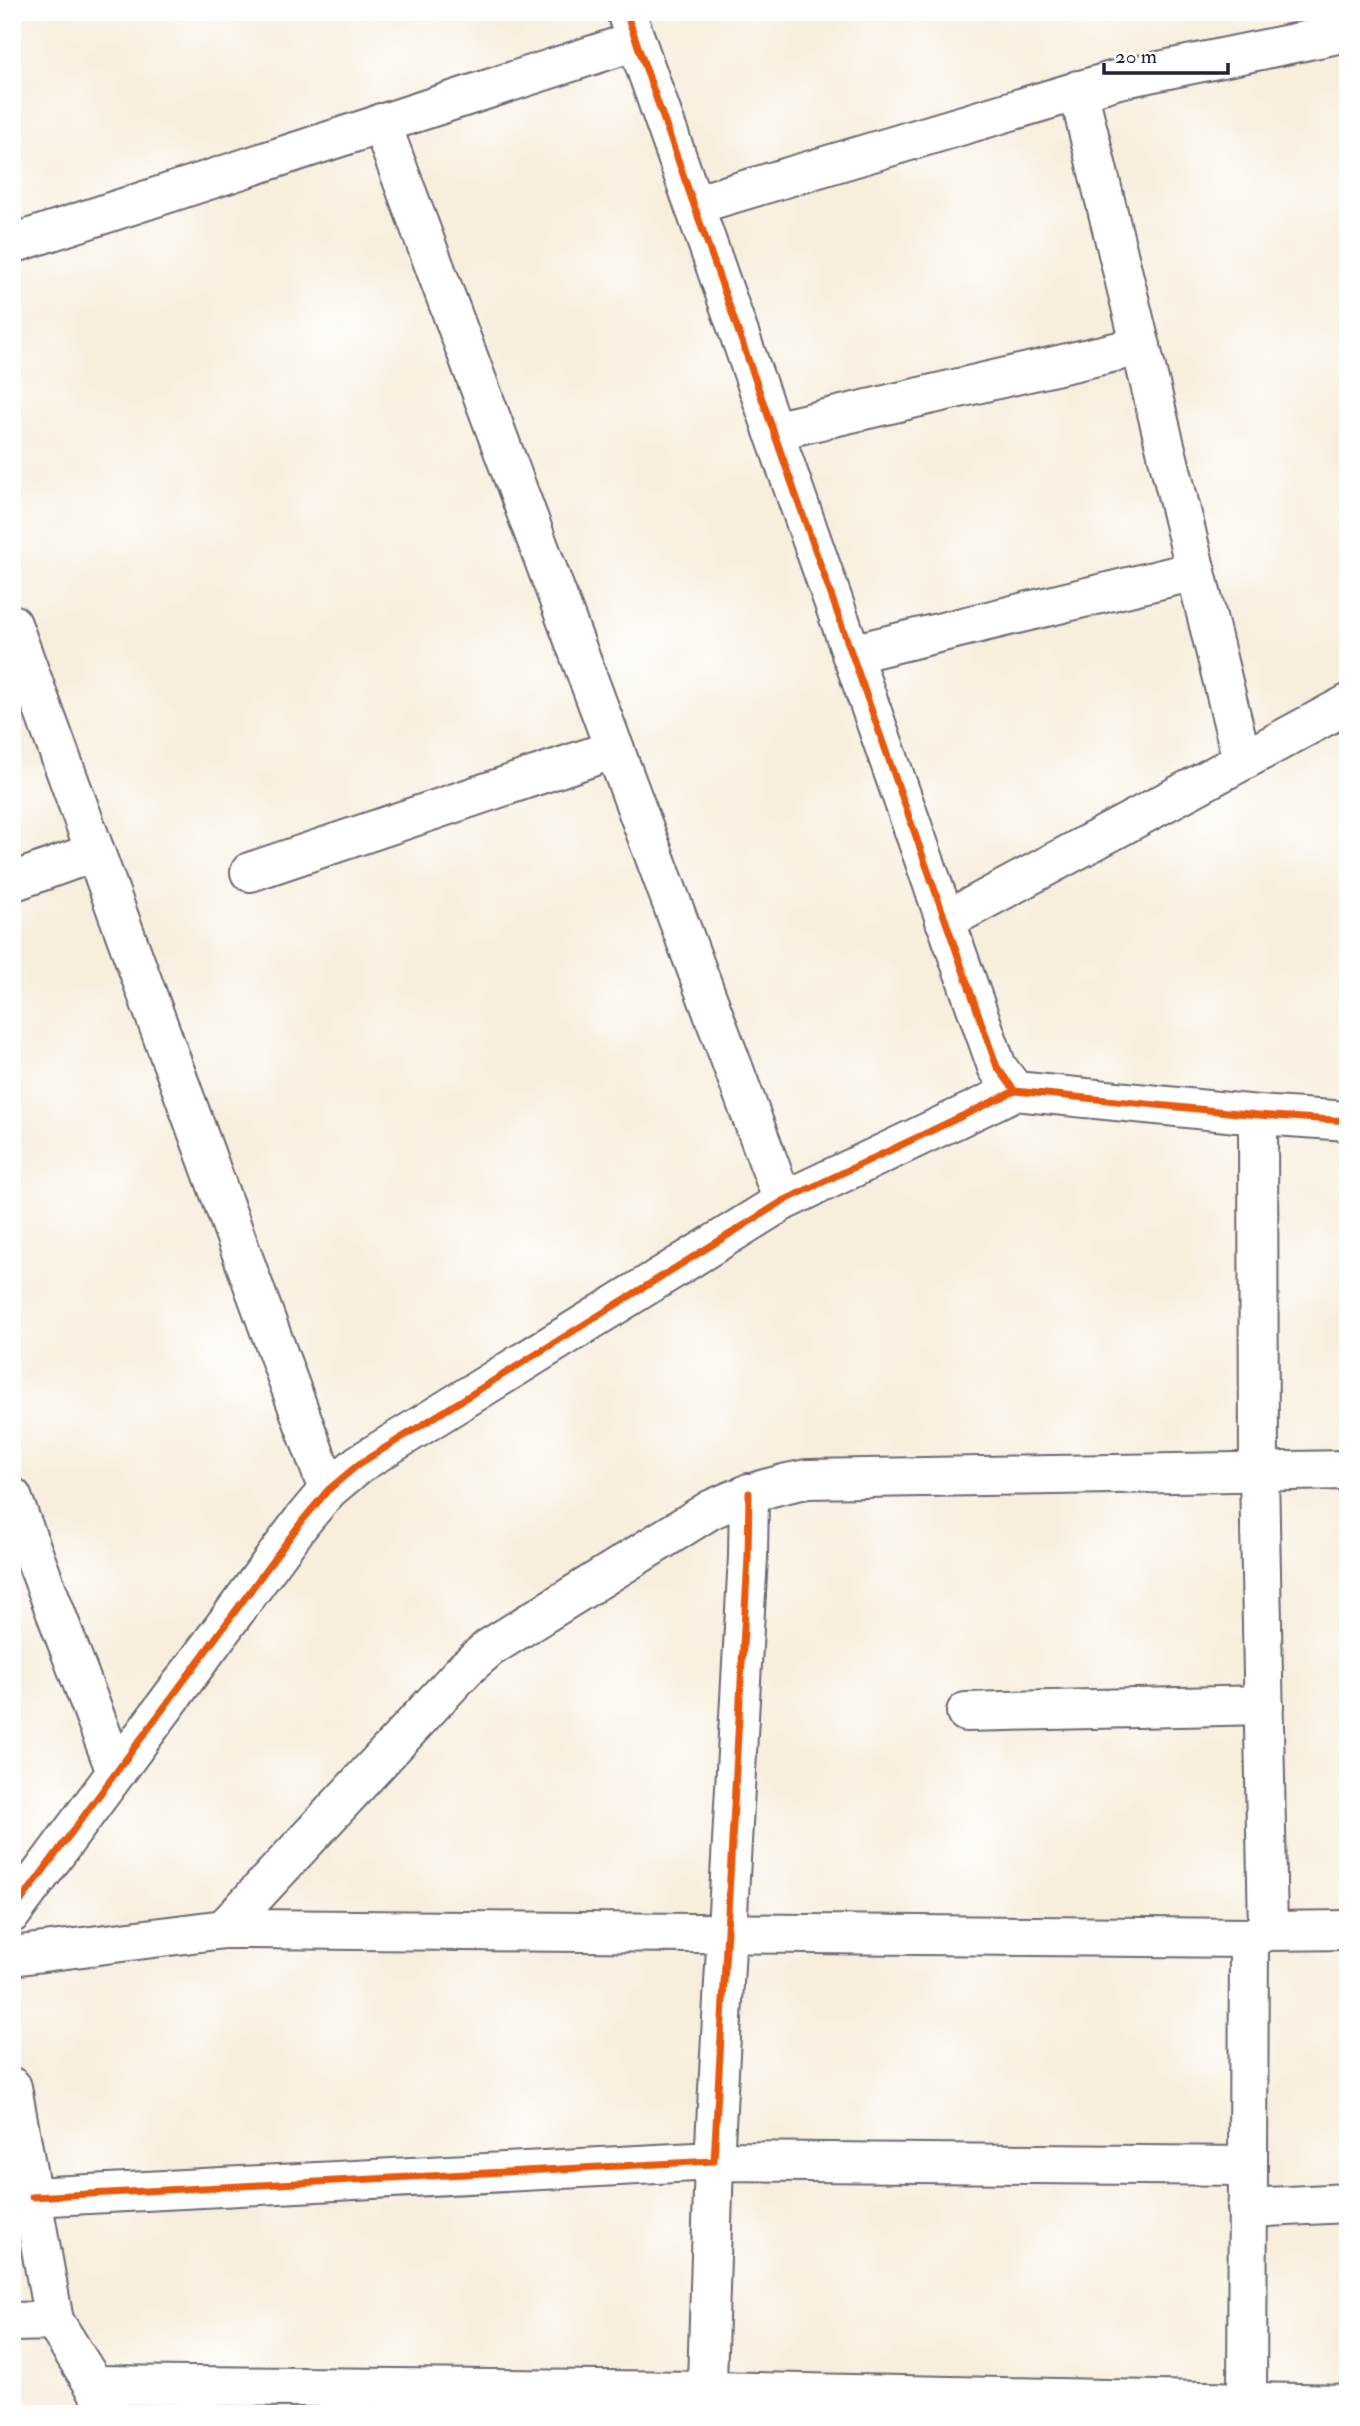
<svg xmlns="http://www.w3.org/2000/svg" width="1360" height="2426" font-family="'IM FELL Double Pica',serif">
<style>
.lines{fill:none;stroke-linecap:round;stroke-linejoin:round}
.minor-casing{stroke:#6d6973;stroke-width:42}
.minor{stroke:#fff;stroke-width:38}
.cycleway-casing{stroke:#fff;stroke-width:11}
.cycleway{stroke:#e8590c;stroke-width:7}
</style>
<rect width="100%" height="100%" fill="#fff"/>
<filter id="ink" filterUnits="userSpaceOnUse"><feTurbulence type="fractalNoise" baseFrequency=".0143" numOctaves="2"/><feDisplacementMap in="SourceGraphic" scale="14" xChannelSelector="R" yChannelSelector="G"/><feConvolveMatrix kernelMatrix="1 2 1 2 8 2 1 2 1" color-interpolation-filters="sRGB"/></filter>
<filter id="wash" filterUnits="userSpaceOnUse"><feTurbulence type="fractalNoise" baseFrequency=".00686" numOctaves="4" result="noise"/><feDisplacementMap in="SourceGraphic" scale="28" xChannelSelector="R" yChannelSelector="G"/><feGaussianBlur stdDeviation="1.57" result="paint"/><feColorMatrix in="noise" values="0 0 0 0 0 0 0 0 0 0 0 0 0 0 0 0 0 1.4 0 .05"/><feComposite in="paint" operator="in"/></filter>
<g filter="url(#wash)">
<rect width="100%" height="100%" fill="#f7eedc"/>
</g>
<g filter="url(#ink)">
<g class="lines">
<defs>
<g id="minor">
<polyline points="626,12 997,1067 1015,1091 1258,1115 1348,1121"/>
<polyline points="1078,90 1242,760"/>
<polyline points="381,123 783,1201"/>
<polyline points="694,205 1115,80 1348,32"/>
<polyline points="12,244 636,41"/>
<polyline points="773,431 1141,346"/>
<polyline points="12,624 328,1490"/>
<polyline points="851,654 1195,571"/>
<polyline points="250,872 615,749"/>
<polyline points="12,882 95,852"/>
<polyline points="945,921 1348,704"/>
<polyline points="1258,1115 1259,1472 1268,1931"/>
<polyline points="12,1497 116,1772"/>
<polyline points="966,1712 1264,1705"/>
<polyline points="12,1913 302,1521 328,1490 359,1464 783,1201 1015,1091"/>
<path d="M224,1929L465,1669L489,1648L710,1510C742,1495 772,1485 807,1479L1348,1470"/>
<polyline points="12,1956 224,1929 248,1929 1249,1938"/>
<polyline points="12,2087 54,2321"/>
<polyline points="32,2197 714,2161 748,1557 749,1493"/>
<polyline points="1247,2208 1348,2203"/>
<polyline points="12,2322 54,2321 112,2414"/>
<polyline points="94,2385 706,2391 1348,2404"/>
<polyline points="1247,2402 1248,2166"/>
<polyline points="706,2414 714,2161 1248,2166 1249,1938 1268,1931 1348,1930"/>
</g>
</defs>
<use href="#minor" class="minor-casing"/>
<use href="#minor" class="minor"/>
<defs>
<g id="cycleway">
<polyline points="626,12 997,1067 1015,1091 1258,1115 1348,1121"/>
<polyline points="12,1913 302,1521 328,1490 359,1464 783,1201 1015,1091"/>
<polyline points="32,2197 714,2161 748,1557 749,1493"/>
</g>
</defs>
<use href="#cycleway" class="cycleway-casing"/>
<use href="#cycleway" class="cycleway"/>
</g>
</g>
<rect width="1360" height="2426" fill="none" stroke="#fff" stroke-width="42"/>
<path d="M1104 63v10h124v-10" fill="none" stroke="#22223b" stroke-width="3.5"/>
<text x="1115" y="63" font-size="21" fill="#22223b" stroke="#ffffff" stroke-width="5" paint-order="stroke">20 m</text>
</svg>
